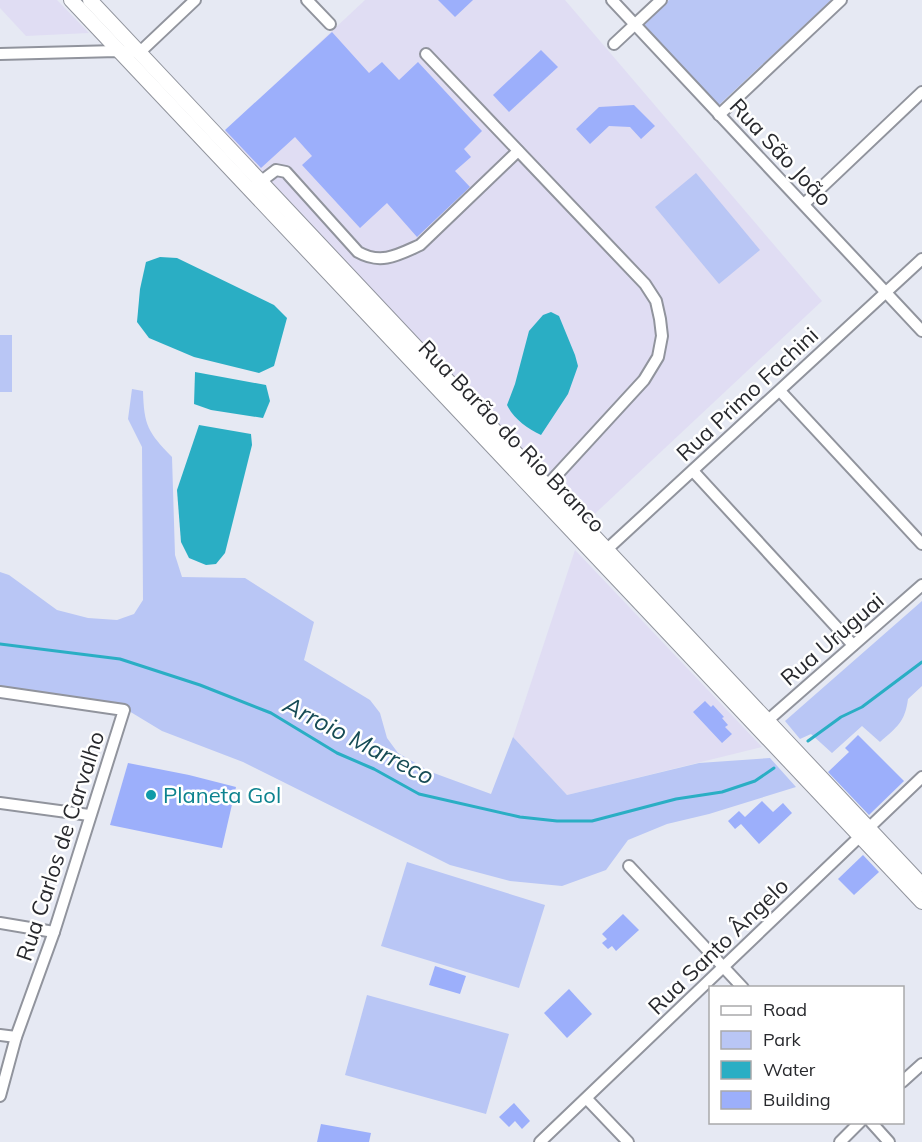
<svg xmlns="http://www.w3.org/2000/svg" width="922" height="1142" font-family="Mulish,sans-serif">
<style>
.industrial{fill:#e0ddf3}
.green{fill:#b9c6f5}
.water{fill:#2aaec4}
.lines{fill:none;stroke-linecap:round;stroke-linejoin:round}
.stream{stroke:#2aaec4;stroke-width:3}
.building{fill:#9caffb}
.street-casing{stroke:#91949d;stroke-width:14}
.secondary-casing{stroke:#91949d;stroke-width:16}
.street{stroke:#fff;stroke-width:10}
.secondary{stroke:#fff;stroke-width:14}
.culture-dot{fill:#0f9aa8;stroke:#fff;stroke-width:2}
.labels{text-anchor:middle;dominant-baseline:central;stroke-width:5;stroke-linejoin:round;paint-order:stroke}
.street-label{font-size:22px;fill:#28292d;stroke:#fff}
.culture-label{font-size:22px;fill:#0d838f;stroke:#fff;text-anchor:start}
.water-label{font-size:24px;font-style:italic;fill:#174c56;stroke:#fff}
</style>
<rect width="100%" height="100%" fill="#e6e9f3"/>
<g class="industrial">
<polygon points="0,0 57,0 89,33 26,36 0,8"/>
<polygon points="365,0 565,0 822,301 585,523 224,132"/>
<polygon points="575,550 762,747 567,795 513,737"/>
</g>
<g class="green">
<polygon points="669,0 831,0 719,105 643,24"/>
<polygon points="696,173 760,250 719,284 655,207"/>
<rect x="0" y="335" width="12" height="57"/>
<path d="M132,389L143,391C144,426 148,432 172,457L175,555L182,577L245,578L314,622L304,660L370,700L380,713L387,738L398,753L431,772L491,794L513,737L567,795L699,763L770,758L796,787L709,814L667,824L628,840L606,870L562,886L510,881L450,865L243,762L162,731L119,705L0,687V572L9,575L57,610L88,618L117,620L134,614L143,600L142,447L128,419Z"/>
<path d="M922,601V686L908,699C905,722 897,727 880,742L862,726L832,753L811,734L800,739L785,721Z"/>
<polygon points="407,862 545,905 519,988 381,946"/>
<polygon points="367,995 509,1034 486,1114 345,1075"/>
</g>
<g class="water">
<polygon points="160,257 177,258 274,305 287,318 274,366 259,373 194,357 149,338 137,322 140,289 146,262"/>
<path d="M551,312L559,316L575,355L578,366L568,394L541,435C527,428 514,419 507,405L515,384L529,331L543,315Z"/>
<polygon points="195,372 266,385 270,401 263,418 211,410 194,404"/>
<polygon points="199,425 251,434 252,445 225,553 216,564 206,565 189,558 181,542 177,490"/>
</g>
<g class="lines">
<g class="stream">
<polyline points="0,644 120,659 200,685 271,713 337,753 374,769 419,794 520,817 557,821 592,821 676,799 722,792 755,781 774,768"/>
<polyline points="808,741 841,717 862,707 922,662"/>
</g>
</g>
<g class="building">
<polygon points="438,0 473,0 455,17"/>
<polygon points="332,32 369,73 382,62 399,80 418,62 482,131 464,149 471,157 455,171 470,187 417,237 387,203 360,228 302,165 312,156 295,137 261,168 225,130"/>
<polygon points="541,50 558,67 509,112 493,95"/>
<polygon points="634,105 655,126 641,139 630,127 609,126 590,144 576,129 599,107"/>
<polygon points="705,701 711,707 713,705 724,717 722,718 728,725 725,727 732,734 722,743 693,712"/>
<polygon points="858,735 904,781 869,815 828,772 849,752 845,748"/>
<polygon points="128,763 189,775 236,787 222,848 110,825"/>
<polygon points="762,801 773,812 783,803 792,813 759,844 741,824 735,829 728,821 739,811 745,817"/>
<polygon points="863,855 879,872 854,895 838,879"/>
<polygon points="623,914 639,930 616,951 612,946 608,949 602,943 607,939 602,934"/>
<polygon points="435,966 466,976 460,994 429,985"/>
<polygon points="569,989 592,1014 567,1038 544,1013"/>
<polygon points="514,1103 530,1121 522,1129 515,1121 509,1127 499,1117"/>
<polygon points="321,1124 371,1133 369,1142 317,1142"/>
</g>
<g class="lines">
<defs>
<g id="street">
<polyline points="307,0 330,24"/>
<polyline points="612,0 922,331"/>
<polyline points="614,44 661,0"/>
<polyline points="0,54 117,51 140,52 195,0"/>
<polyline points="426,54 645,284 656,301 660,319 662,336 658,357 644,380 542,491"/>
<polyline points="719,115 841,0"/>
<path d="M255,186L276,170L286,172L358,252C381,265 398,255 420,245L518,151"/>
<polyline points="804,204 922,92"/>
<polyline points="780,391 922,544"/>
<polyline points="693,471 853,645"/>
<polyline points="603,553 922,259"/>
<polyline points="0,692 124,710 54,932 16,1037 0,1096"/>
<polyline points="767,721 922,585"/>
<polyline points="0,803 89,815"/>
<polyline points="629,866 743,988"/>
<polyline points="0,923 54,932"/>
<polyline points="0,1035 16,1037"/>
<polyline points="902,1082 922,1064"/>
<polyline points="587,1099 628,1142"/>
<polyline points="871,1122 889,1142"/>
<polyline points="540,1142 922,777"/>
<polyline points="840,1142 860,1122"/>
</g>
<g id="secondary">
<polyline points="71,0 922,902"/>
<polyline points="90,0 922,885"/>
</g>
</defs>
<use href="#street" class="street-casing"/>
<use href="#secondary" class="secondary-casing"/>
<use href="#street" class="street"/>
<use href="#secondary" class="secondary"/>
</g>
<circle class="culture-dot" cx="151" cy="795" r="6"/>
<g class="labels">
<g class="street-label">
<text transform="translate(781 152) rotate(47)">Rua São João</text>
<text transform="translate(747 394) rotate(-43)">Rua Primo Fachini</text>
<text transform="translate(512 436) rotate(46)">Rua Barão do Rio Branco</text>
<text transform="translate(832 639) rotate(-41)">Rua Uruguai</text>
<text transform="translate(60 846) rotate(-72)">Rua Carlos de Carvalho</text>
<text transform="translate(718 946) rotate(-44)">Rua Santo Ângelo</text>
</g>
<g class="culture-label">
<text x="163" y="795">Planeta Gol</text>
</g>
<g class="water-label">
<text transform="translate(359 740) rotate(27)">Arroio Marreco</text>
</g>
</g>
<rect x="709" y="986" width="195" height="138" fill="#ffffff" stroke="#a9a9ab" stroke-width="1.5"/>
<rect x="721" y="1006" width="30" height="9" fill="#ffffff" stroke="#a9a9ab" stroke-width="1.5"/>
<text x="763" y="1016" font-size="18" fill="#28292d">Road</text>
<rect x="721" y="1031" width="30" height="18" fill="#b9c6f5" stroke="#a9a9ab" stroke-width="1.5"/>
<text x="763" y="1046" font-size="18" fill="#28292d">Park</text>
<rect x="721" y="1061" width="30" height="18" fill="#2aaec4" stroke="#a9a9ab" stroke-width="1.5"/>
<text x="763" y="1076" font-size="18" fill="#28292d">Water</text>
<rect x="721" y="1091" width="30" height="18" fill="#9caffb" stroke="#a9a9ab" stroke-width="1.5"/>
<text x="763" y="1106" font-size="18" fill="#28292d">Building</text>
</svg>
